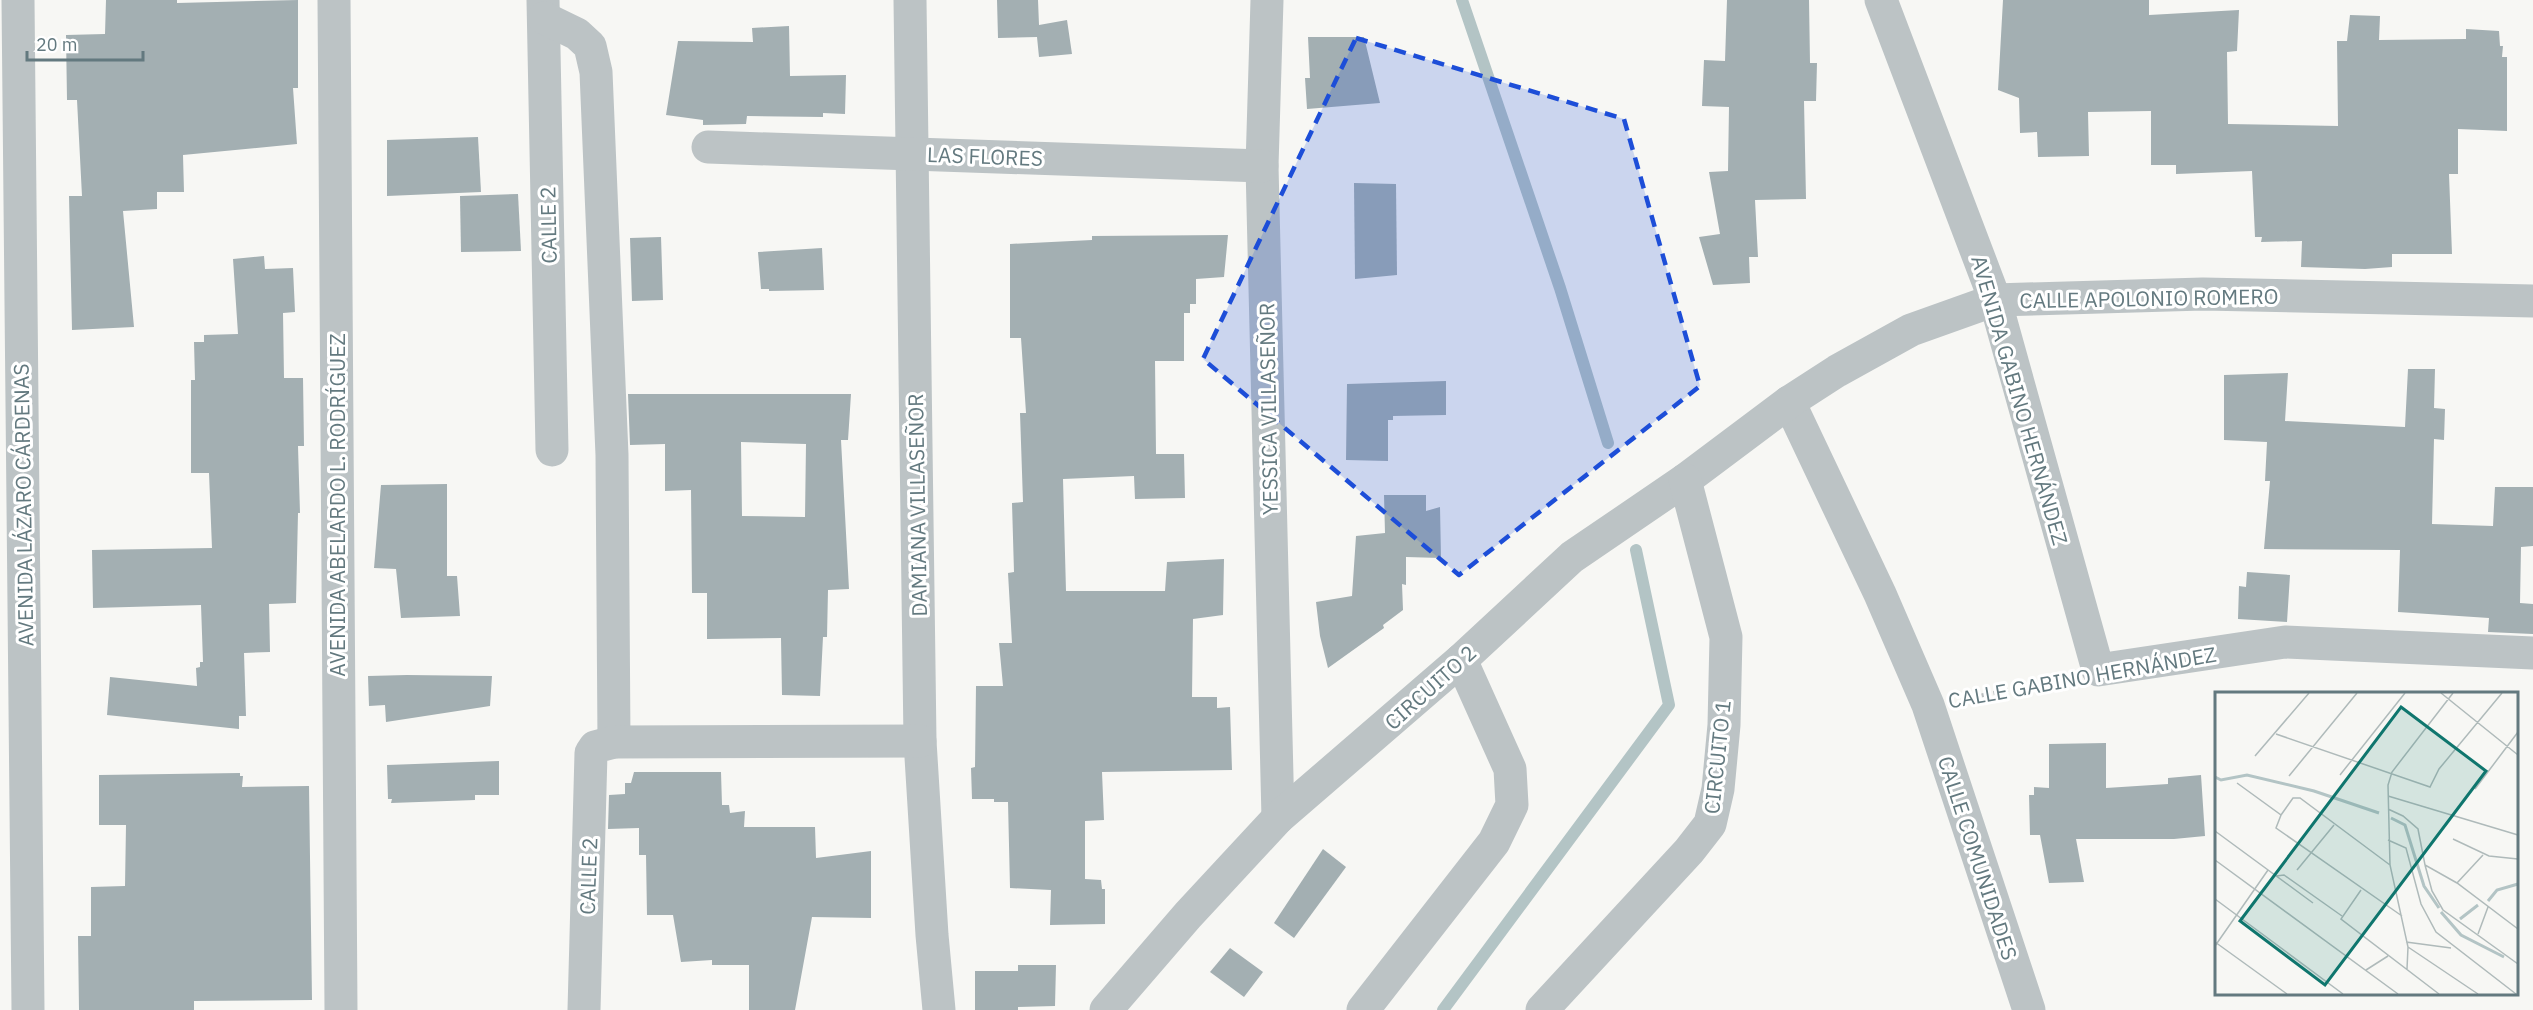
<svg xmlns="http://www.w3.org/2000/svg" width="2533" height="1010" font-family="'IBM Plex Sans',sans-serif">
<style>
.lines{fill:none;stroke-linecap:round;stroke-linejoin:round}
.stream{stroke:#b3c4c5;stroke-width:12}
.building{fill:#a3afb2;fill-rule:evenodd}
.path{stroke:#b9bdbf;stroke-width:4;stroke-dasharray:3 3;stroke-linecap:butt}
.street{stroke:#bcc3c5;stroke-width:33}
.marked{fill:#1d4ed8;fill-opacity:0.2;stroke:#1d4ed8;stroke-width:4.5;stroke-dasharray:12 8;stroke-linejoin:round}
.labels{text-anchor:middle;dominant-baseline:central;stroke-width:6;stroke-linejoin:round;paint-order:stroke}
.street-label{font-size:21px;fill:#63797f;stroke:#fff}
.inset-river{fill:none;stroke:#b3c4c5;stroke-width:3}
.inset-road{fill:none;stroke:#afbaba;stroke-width:1.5}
.view{fill:#0f766e;fill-opacity:0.15;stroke:#0f766e;stroke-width:3}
.inset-edge{fill:none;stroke:#63797f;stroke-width:3}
</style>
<rect width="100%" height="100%" fill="#f7f7f4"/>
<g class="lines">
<g class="stream">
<polyline points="1462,0 1560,288 1608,443"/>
<polyline points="1443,1010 1669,705 1636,550"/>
</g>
</g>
<g class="building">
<polygon points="106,0 177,0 177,3 298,0 298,88 293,88 297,144 183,155 184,192 157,192 157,209 123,211 134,327 72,330 69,196 82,196 77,100 67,100 66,35 105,34"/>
<polygon points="997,0 1038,0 1039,25 1067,20 1072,54 1039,57 1037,37 998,38"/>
<polygon points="1727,0 1809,0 1810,63 1817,63 1816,101 1804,101 1806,199 1755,200 1758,257 1749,257 1750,283 1713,285 1699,237 1720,234 1709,172 1728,171 1729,107 1702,106 1704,60 1725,61"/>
<polygon points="2003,0 2149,0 2149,15 2239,10 2237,51 2227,52 2228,124 2338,126 2337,41 2347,41 2350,15 2380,16 2379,40 2466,39 2466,29 2499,31 2500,46 2503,46 2502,57 2507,57 2507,131 2458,129 2458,174 2449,174 2452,254 2392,254 2392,267 2365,269 2301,267 2302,241 2261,242 2262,237 2255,237 2252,171 2176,174 2176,165 2151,165 2151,111 2088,112 2089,156 2038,157 2037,132 2020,133 2019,98 1998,90"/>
<polygon points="789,26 790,76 846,75 845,114 823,113 823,117 747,116 746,124 703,125 703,120 666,115 678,41 753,42 752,28"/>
<polygon points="1308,37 1364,37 1380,103 1307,109 1305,78 1310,78"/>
<polygon points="478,137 481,192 387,196 387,140"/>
<polygon points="1354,183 1396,184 1397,275 1355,279"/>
<polygon points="518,194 521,251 461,252 460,196"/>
<polygon points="1228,235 1224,277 1196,279 1196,304 1190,304 1190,313 1184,313 1184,361 1155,361 1156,454 1184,454 1185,498 1135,499 1134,476 1063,479 1066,591 1165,591 1167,562 1224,559 1223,615 1193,619 1192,697 1217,697 1217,708 1230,707 1232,770 1102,772 1104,820 1085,821 1085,879 1101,880 1102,889 1105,889 1105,924 1050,925 1051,890 1010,888 1008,802 994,802 994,799 972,799 971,768 975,767 976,686 1003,686 999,643 1012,643 1008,573 1014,572 1012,503 1023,502 1020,413 1026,413 1021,338 1010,338 1010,244 1092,240 1092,236"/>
<polygon points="661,237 663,300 632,301 630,238"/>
<polygon points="822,248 824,290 769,291 769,289 761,289 758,252"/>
<polygon points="264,256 265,269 293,268 295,312 283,313 284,378 303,378 304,446 298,446 300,513 298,513 296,603 269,604 270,652 244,653 246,716 239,716 239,729 107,715 110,677 197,686 196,668 200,667 200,662 203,662 201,605 93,608 92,550 212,548 209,473 191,473 191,380 195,380 194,342 204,342 204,335 238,334 233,259"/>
<polygon points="2408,369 2435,369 2434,408 2445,409 2444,440 2434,439 2432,524 2493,526 2495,487 2533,487 2533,546 2521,547 2520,603 2533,604 2533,634 2488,632 2489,618 2398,612 2400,550 2264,549 2270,481 2265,481 2267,442 2224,440 2224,375 2288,373 2285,421 2405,427"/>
<polygon points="1446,381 1446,415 1393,416 1393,420 1388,420 1388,461 1346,460 1347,384"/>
<path d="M628,394H851L848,440H841L849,589L828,590L827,637H823L820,696L782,695L781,638L707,639V593H692L691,490L665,491V444L630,445ZM741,442L806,444L805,517L742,516Z"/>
<polygon points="447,484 447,576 457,576 460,616 401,618 396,569 374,568 381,485"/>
<polygon points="1384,495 1426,495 1426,511 1440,507 1441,558 1406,557 1406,585 1402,584 1403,610 1383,625 1384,628 1328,668 1320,636 1316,602 1352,596 1356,536 1385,533"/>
<polygon points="2247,572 2290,575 2287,622 2238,619 2239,586 2246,587"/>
<polygon points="407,675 492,676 490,706 386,722 385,705 369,706 368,676"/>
<polygon points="2106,743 2106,788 2168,784 2168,778 2201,775 2205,836 2174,839 2076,839 2084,882 2049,883 2040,835 2030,835 2029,795 2034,795 2034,787 2049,788 2049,744"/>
<polygon points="499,761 499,795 475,795 475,800 391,803 392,799 388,799 387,765"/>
<polygon points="634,772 721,772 722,805 729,805 730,813 745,811 744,827 815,827 816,858 871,851 871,918 812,917 795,1010 749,1010 749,965 712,965 712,960 681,962 673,915 647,915 646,855 639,855 639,828 608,829 609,795 625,794 625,783 631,783"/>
<polygon points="240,773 240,776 243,776 242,787 309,786 312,1000 194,1001 194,1010 79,1010 78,936 91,936 91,887 125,886 126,825 99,825 99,775"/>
<polygon points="1323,849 1346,867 1294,938 1274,923"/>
<polygon points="1230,948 1263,972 1244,997 1210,972"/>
<polygon points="1018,965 1056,965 1055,1006 1018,1007 1018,1010 975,1010 975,971 1018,971"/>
</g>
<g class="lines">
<polyline class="path" points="1964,699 2062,679"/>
<g class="street">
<polyline points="18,0 28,1010"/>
<polyline points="334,0 341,1010"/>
<polyline points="543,0 552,450"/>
<polyline points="910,0 920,741 932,935 939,1010"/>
<polyline points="1267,0 1262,166 1278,818"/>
<polyline points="1881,0 1995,300 2098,670 2285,642 2533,653"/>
<polyline points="544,18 577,34 590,46 596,72 612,455 614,742"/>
<polyline points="708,147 1262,166"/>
<polyline points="1789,402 1880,594 1928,705 2029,1010"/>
<polyline points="584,1010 591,753 595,747 614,742 920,741"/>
<polyline points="1106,1010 1188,915 1278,818 1461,660 1572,557 1685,480 1789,402 1837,371 1911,330 1995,300 2203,294 2533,301"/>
<polyline points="1363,1010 1494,842 1512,805 1510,769 1461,660"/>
<polyline points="1542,1010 1689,851 1710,824 1718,789 1724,725 1726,637 1685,480"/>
</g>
</g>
<path class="marked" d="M1356,38L1624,119L1700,386L1459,575L1203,359Z"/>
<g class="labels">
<g class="street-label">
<text transform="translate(985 156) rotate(2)">LAS FLORES</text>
<text transform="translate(548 225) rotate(-91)">CALLE 2</text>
<text transform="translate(2149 298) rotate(-1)">CALLE APOLONIO ROMERO</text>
<text transform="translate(2020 400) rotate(74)">AVENIDA GABINO HERNÁNDEZ</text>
<text transform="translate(1268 409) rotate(-91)">YESSICA VILLASEÑOR</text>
<text transform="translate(23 505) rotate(-91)">AVENIDA LÁZARO CÁRDENAS</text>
<text transform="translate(337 505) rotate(-90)">AVENIDA ABELARDO L. RODRÍGUEZ</text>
<text transform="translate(917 505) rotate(-91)">DAMIANA VILLASEÑOR</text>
<text transform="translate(2082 677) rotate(-10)">CALLE GABINO HERNÁNDEZ</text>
<text transform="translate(1430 687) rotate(-42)">CIRCUITO 2</text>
<text transform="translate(1717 757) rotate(-84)">CIRCUITO 1</text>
<text transform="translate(1978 858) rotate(72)">CALLE COMUNIDADES</text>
<text transform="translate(588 876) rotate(-88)">CALLE 2</text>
</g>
</g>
<g transform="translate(2215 692)">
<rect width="303" height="303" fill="#f7f7f4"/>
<path class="inset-river" d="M0,85L6,88L32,83L99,99L164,121M176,126L190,133L209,194L224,216M273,209L282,198L303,192M226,220L246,243L289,265M245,227L263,213"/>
<path class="inset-road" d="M226,1L303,63M61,42L215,95L224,77L287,1M40,64L94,1M125,83L190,1M74,84L142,1M22,91L66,123L61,136L187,224M260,97L303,40M173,104L303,143M173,117L188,124L203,137L210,173L242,191L303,237M66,123L78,106H85L175,173M0,139L98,211M238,147L274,164L303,167M173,148L191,156L206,212L221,240L301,302M0,168L183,302M210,173L217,199L228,218L303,272M82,178L119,133M61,184L69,183L127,224M242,191L268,163M146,198L126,227L224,302M0,207L128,302M263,242L273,215M0,250L72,302M191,250L236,256M0,254L53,178M193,255L263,302M192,277L193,255L175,173L173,93L177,80L238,1M151,278L173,264"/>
<path class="view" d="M186,15L271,79L110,293L25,229Z"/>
<rect width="303" height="303" class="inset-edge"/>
</g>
<path d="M27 51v9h116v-9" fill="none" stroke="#63797f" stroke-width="3"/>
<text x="36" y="51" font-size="18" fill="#63797f" stroke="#ffffff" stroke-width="4.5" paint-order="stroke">20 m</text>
</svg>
